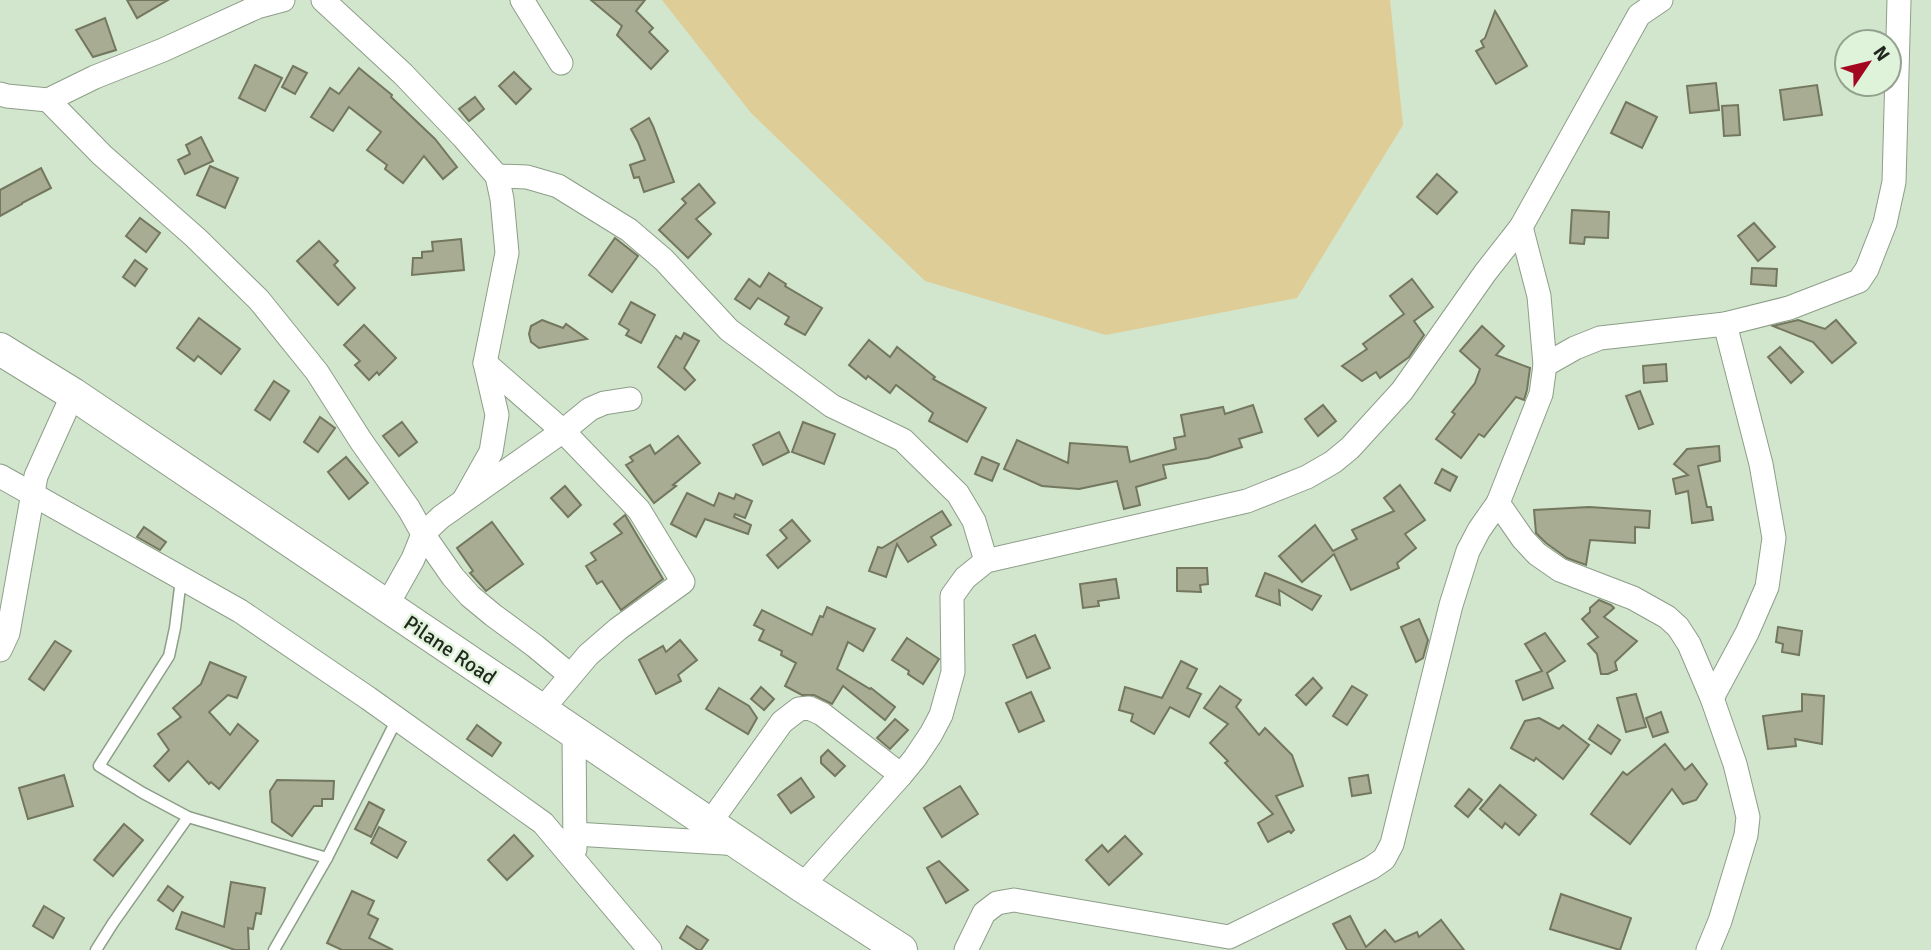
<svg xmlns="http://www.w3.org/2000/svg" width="1931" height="950" font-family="Signika,sans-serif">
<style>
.green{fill:#dfcd97}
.building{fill:#a7ac92;stroke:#73775e;stroke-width:2}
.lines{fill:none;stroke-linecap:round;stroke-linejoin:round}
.lane-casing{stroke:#8d9e88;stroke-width:13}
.street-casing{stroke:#8d9e88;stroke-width:25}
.secondary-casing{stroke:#8d9e88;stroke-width:34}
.lane{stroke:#fff;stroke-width:10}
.street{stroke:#fff;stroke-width:23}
.secondary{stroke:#fff;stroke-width:32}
.labels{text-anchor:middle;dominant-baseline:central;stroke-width:5;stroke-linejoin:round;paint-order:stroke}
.street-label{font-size:21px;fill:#20271f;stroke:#dff2da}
</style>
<rect width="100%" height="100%" fill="#d2e5cd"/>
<polygon class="green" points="662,0 1390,0 1403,125 1297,298 1106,335 925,281 751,113"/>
<g class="building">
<polygon points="127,0 168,0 137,18"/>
<polygon points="591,0 645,0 636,11 653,28 649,32 668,51 651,69 617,35 622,26"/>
<polygon points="1495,11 1527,66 1496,84 1476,51 1484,47 1481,41 1485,38"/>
<polygon points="105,18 116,50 93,57 76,30"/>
<polygon points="255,65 282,78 265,111 239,98"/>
<polygon points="293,66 307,73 295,94 282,87"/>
<polygon points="359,68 392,95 391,97 435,139 457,167 443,179 424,156 403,183 385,169 387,165 367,150 381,132 349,107 333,131 311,117 330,88 339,94"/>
<polygon points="514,72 531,89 516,104 499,86"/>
<polygon points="1716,83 1719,110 1690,113 1687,86"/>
<polygon points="1817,85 1822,115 1784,120 1780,90"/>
<polygon points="475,97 484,109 469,121 459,109"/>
<polygon points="1626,102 1657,117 1642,148 1611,133"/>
<polygon points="1738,105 1740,135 1724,136 1722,106"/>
<polygon points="649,118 653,126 674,182 644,192 639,177 634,178 630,165 645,160 638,142 631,129"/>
<polygon points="201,137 213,161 185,174 178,160 190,154 186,145"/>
<polygon points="210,166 238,178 225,208 197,195"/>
<polygon points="41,168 51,188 22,203 22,204 0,216 0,190"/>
<polygon points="1437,174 1457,192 1437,214 1417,197"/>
<polygon points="699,184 715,203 696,219 711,234 688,258 659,230 686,203 682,199"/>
<polygon points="1572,210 1609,212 1608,238 1585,237 1584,244 1570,243"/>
<polygon points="140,218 160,233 146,252 126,236"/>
<polygon points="1754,223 1775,247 1758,261 1738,236"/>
<polygon points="615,238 638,256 612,292 589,275"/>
<polygon points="461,239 464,270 412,275 413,258 422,258 422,252 433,251 432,242"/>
<polygon points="319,241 338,261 334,265 355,288 338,305 297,261"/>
<polygon points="135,260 147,269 135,286 123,277"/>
<polygon points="1752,268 1777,269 1776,286 1751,284"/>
<polygon points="769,273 786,284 785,286 822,308 805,335 785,324 789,317 758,298 750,309 735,299 749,279 760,287"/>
<polygon points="1412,279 1433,307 1414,321 1424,335 1409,357 1380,378 1376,372 1362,381 1342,366 1367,349 1363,344 1404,314 1390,296"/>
<polygon points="631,302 655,315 641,343 626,335 629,330 619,324"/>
<polygon points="199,318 240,349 221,374 198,356 194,361 177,348"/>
<polygon points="542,320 563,328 566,324 587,339 539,348 531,342 529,334 531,326"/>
<polygon points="1798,320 1825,329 1836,320 1856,343 1832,363 1813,342 1773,326"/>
<polygon points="364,325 396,358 379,375 377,372 369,380 355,365 360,361 344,345"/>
<polygon points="1482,326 1504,346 1496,355 1530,368 1527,390 1524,400 1516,397 1484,437 1479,434 1461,458 1436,439 1455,414 1452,412 1475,383 1480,369 1460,351"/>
<polygon points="684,333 699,341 684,368 695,380 685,390 658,367 676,336 681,339"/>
<polygon points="869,340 890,357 897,347 935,377 933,379 986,408 967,442 929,421 933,413 896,385 890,393 868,376 866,379 849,365"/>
<polygon points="1780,347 1803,372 1791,383 1768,357"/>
<polygon points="1666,364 1667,381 1644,383 1643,366"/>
<polygon points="274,381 289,391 270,420 255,410"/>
<polygon points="1640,391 1653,424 1639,429 1626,396"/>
<polygon points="1253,405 1262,432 1239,439 1242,447 1208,458 1163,465 1166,478 1136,487 1140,505 1124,509 1117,481 1079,489 1042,486 1004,469 1017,440 1068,463 1070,443 1127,447 1130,462 1176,449 1174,438 1185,436 1181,415 1223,407 1225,414"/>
<polygon points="1323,405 1336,421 1318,436 1305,419"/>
<polygon points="320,417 335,428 318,452 304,442"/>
<polygon points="402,422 417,442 399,456 383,436"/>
<polygon points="803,422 835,434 824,464 792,452"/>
<polygon points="779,432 789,452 763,465 753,445"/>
<polygon points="678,436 700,463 673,485 676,486 654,503 626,465 633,461 630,457 650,445 655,454"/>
<polygon points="1719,446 1720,461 1698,466 1707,507 1711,507 1713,520 1692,523 1688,491 1676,494 1673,479 1688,475 1674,464 1687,449"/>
<polygon points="346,457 368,483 349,499 328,472"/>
<polygon points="982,457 999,464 992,481 975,474"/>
<polygon points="1442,469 1457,477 1450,491 1435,483"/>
<polygon points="1400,485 1425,520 1405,534 1416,548 1397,563 1399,568 1351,590 1334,554 1302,582 1279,556 1315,525 1333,551 1357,539 1352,530 1394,511 1384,498"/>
<polygon points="565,486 581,505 568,517 551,498"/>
<polygon points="687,493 714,506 719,493 734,499 736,494 752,501 745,518 735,514 734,517 751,525 748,534 705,519 696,537 671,524"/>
<polygon points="1589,507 1650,511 1649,528 1635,527 1635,543 1590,540 1586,565 1567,558 1546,543 1536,533 1534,510"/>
<polygon points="942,511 951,525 931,537 936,545 908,562 897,544 886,577 869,571 878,547 882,548"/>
<polygon points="625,515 663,579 621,610 602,581 597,584 586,566 596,560 591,553 622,533 614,524"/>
<polygon points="792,520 810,541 778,568 767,555 787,538 780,530"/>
<polygon points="492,522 523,564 486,591 470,573 473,571 457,548"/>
<polygon points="144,527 166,542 160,550 137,537"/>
<polygon points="1177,568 1207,568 1208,584 1200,585 1201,592 1177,591"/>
<polygon points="1265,573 1278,578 1321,596 1312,610 1279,590 1280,605 1256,596"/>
<polygon points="1116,579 1119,598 1098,601 1099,606 1083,608 1080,584"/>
<polygon points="1599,600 1611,605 1614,608 1604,617 1637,641 1615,662 1617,670 1608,674 1601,674 1597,654 1588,644 1598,637 1582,619 1590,612 1590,608"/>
<polygon points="827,607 875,629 863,651 848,642 837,669 870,689 871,688 895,707 885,720 843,686 832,704 814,695 802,695 785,686 796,663 781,655 782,651 759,640 764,630 754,625 762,610 812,635 820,616 823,617"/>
<polygon points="1419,619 1428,640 1423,658 1416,662 1401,627"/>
<polygon points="1778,627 1802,631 1799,655 1782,652 1783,644 1776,642"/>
<polygon points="1545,633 1565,661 1547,673 1553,688 1523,700 1516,681 1542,671 1525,644"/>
<polygon points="1035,635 1050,668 1027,678 1013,645"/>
<polygon points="907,638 939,659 923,684 908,674 909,671 892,660"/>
<polygon points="680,640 697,660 678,675 681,681 656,694 639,660 663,646 666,652"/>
<polygon points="55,641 71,651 44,690 29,679"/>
<polygon points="1181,661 1197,669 1187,688 1201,694 1189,717 1170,707 1154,734 1131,721 1133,714 1119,710 1125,687 1162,698"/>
<polygon points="210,662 246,677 237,698 228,695 209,712 230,735 238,724 258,741 219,789 211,782 209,784 188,761 169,781 154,766 169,750 158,734 181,717 173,708 201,684"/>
<polygon points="1313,678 1322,688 1306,705 1296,695"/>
<polygon points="1220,686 1241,700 1236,707 1259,735 1265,728 1292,755 1303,786 1276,796 1294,830 1291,833 1289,831 1268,842 1258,823 1273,814 1225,763 1228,761 1210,743 1228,724 1204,708"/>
<polygon points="1352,686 1367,695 1347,725 1333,716"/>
<polygon points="761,687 774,699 764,710 751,699"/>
<polygon points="719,688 749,706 757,718 748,734 706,709"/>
<polygon points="1031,692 1044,721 1019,732 1006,703"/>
<polygon points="1636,694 1646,727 1626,732 1617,698"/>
<polygon points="1802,694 1824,696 1822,744 1795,739 1796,746 1768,749 1763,716 1802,711"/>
<polygon points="1661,712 1668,732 1653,737 1646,718"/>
<polygon points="1539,718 1559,729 1563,725 1589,745 1563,779 1536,758 1534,761 1511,748 1525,721"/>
<polygon points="895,719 908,730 890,749 877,738"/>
<polygon points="477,725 501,743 492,756 467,739"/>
<polygon points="1598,725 1620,740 1611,754 1589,739"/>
<polygon points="1665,744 1685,770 1692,764 1707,784 1696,800 1683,804 1672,789 1630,844 1591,814 1623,772 1627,775"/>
<polygon points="828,750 845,766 835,776 821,763 821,757"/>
<polygon points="64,775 73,806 28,819 19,788"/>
<polygon points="1368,775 1371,793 1352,796 1349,778"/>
<polygon points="801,778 814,797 791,813 778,795"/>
<polygon points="277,780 334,781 333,799 322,799 322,806 314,806 292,836 272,822 270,791"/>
<polygon points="1500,785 1536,815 1519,835 1505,823 1502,828 1480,809"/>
<polygon points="960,786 978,814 942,837 924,808"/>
<polygon points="1469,789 1482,800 1468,817 1455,806"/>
<polygon points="369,802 384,810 371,837 355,829"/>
<polygon points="124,824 143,840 113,876 94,860"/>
<polygon points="379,827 406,842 397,858 371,843"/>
<polygon points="514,835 533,856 507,880 488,860"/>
<polygon points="1125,836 1142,854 1109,885 1086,860 1102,845 1108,852"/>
<polygon points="939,861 968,890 946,903 927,868"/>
<polygon points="231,882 265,888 261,914 256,913 253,929 248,928 249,950 235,950 176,929 182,912 224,927"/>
<polygon points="168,886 183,897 173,911 158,900"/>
<polygon points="352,891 374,901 368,914 378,919 369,938 393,950 342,950 327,943"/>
<polygon points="1561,894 1631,918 1620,950 1550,929"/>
<polygon points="44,906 64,918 53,938 33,926"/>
<polygon points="1350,916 1366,947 1385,930 1395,942 1417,932 1419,937 1441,920 1464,950 1347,950 1333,924"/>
<polygon points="687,926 708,940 701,950 698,950 680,938"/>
</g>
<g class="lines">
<defs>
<g id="lane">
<polyline points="181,579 175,628 169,656 99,766 143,793 188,817 327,858"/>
<polyline points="96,950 113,923 188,817"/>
<polyline points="274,950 327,858 397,719"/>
</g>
<g id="street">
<polyline points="323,0 403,74 463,137 497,176 502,199 507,253 485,363 497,415 491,452 464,500"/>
<polyline points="522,0 561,63"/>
<polyline points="0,94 7,96 48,100 95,77 163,50 257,7 283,0"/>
<polyline points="48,100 102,155 196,238 259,300 317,372 361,441 409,509 423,534 453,577 470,596 493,615 535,646 570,675"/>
<polyline points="497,176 527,177 558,186 629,230 664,260 729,330 832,406 903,440 958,494 974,521 986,561"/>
<polyline points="485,363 563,431 639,510 683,582 618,629 588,655 541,711"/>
<polyline points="1545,365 1575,348 1600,338 1725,324 1789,308 1859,281 1867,269 1885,223 1894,182 1899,0"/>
<polyline points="0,476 240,611 368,698 543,823 650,950"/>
<polyline points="1498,503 1523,539 1537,554 1560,570 1633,598 1667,617 1678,627 1689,644 1712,698 1735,764 1748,817 1746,835 1720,921 1708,950"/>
<polyline points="386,607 413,559 423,534 441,517 563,431 590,409 604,403 630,399"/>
<polyline points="0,650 8,633 36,476 73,394"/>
<polyline points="1712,698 1747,633 1767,587 1774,538 1761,464 1725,324"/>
<polyline points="574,733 575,849"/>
<polyline points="709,824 782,722 799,709 809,708 822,714 901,775"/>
<polyline points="575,834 740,844"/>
<polyline points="802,886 901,775 915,758 931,734 941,715 953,672 952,596 965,578 986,561 1247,501 1307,477 1333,462 1350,448 1402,391 1485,273 1521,227 1639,15 1661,0"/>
<polyline points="966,950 984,913 997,903 1014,900 1229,937 1371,868 1384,859 1392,844 1451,605 1468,551 1479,530 1498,503 1541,394 1545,365 1539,296 1521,227"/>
</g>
<polyline id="secondary" points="0,349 73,394 802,886 901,950"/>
</defs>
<use href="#lane" class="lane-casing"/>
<use href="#street" class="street-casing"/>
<use href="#secondary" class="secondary-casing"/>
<use href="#lane" class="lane"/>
<use href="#street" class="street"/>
<use href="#secondary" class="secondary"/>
</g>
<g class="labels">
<g class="street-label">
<text transform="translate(450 650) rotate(34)">Pilane Road</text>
</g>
</g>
<g transform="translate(1868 63) rotate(55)"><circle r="33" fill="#dff2da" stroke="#93a18f" stroke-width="2"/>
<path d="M0-5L12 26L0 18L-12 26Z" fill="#a3061f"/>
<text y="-10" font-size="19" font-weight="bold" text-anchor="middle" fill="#20271f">N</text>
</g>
</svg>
